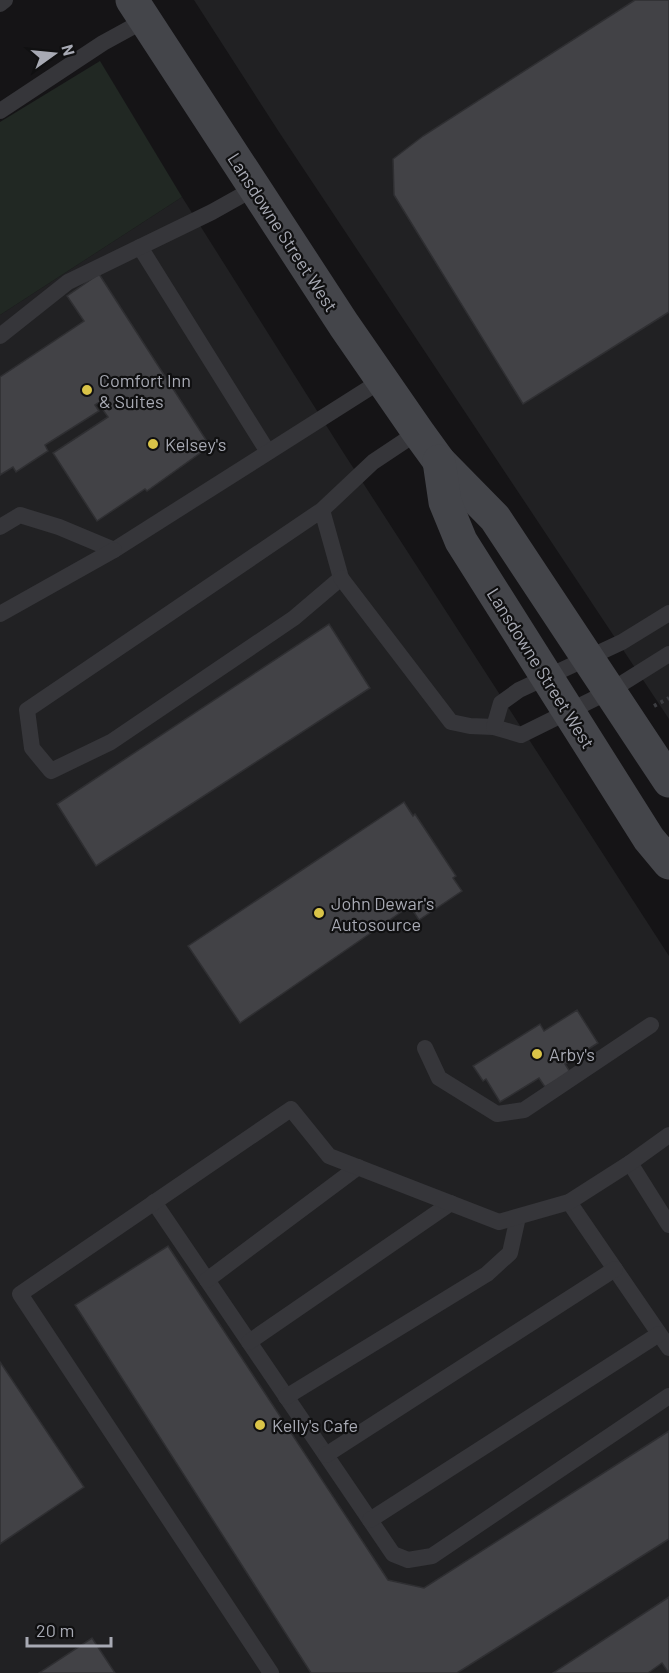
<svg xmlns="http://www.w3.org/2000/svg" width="669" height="1673" font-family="Barlow,sans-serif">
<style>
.built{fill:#212123}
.green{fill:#212823}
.building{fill:#424246;stroke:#2f2f32;stroke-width:1.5}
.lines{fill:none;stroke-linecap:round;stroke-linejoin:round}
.path{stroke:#3c3d41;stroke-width:4;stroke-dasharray:3 4.5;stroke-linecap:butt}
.service{stroke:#36363a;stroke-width:16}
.secondary{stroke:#44454a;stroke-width:33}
.poi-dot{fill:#dac448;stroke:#101011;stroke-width:2}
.labels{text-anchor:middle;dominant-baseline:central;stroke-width:4.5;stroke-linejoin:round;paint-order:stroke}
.street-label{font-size:18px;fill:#a8aab4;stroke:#101011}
.poi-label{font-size:18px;fill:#a8aab4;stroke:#101011;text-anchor:start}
</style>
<rect width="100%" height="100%" fill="#151416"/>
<g class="built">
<polygon points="194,0 669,0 669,719 279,132"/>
<polygon points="182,197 343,452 669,956 669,1673 0,1673 0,315"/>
</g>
<polygon class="green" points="100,61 182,197 0,315 0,122"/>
<g class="building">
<polygon points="635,0 669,0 669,312 523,404 394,195 393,159 423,136"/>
<polygon points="99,274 210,446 147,491 145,489 97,521 53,453 108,417 98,403 95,405 99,411 45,445 48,451 16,472 13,467 0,475 0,377 84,321 67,296"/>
<polygon points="329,624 370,688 96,866 57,804"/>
<polygon points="404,802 413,816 415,814 456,876 453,878 462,891 419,920 410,906 240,1023 188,946"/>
<polygon points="577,1010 598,1043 565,1064 570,1072 545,1087 539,1078 500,1102 486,1079 483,1081 473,1066 540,1024 544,1031"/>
<polygon points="168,1246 388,1580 424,1588 669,1431 669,1539 457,1673 311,1673 75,1305"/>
<polygon points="0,1362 84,1487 0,1544"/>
<polygon points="669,1597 669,1673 662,1663 648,1673 553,1673"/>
<polygon points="92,1638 115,1673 39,1673"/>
</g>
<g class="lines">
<polyline class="path" points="654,706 669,698"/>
<g class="service">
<polyline points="0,4 5,0"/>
<polyline points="0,111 103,43 145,20"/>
<polyline points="140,247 268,452"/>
<polyline points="0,336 68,282 212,212 255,188"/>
<polyline points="322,510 341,578 294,618 111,742 51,771 32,748 27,710 322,510 373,462 418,432"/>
<polyline points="0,527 20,515 59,527 114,550 382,380"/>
<polyline points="341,578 451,722 470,726 494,727 521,735 610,691 669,654"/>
<polyline points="0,614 114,550"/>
<polyline points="494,727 501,703 519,690 622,642 669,613"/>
<polyline points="425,1048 439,1078 497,1114 524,1110 651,1025"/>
<polyline points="630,1163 669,1225"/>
<polyline points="154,1202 393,1554 408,1560 432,1556 669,1396"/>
<polyline points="569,1202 669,1348"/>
<polyline points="207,1280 358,1167"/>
<polyline points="249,1342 451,1203"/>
<polyline points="286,1397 487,1274 510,1253 518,1217"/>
<polyline points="326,1455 615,1269"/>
<polyline points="370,1520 659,1334"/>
<polyline points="271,1673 20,1294 291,1109 329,1156 499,1222 569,1202 630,1163 669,1135"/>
</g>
<g class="secondary">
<polyline points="132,0 344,325 418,432 439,461 495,518 669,781"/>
<polyline points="439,461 445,502 461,541 649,839 669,863"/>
</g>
</g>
<g class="poi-dot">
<circle cx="87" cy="390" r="6"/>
<circle cx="153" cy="444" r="6"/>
<circle cx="319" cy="913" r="6"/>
<circle cx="537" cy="1054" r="6"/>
<circle cx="260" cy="1425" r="6"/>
</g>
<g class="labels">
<g class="street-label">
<text transform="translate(283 232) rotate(57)">Lansdowne Street West</text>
<text transform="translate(541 668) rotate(58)">Lansdowne Street West</text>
</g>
<g class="poi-label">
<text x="99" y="380">Comfort Inn<tspan x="99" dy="21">&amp; Suites</tspan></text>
<text x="165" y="444">Kelsey's</text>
<text x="331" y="903">John Dewar's<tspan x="331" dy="21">Autosource</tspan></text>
<text x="549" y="1054">Arby's</text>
<text x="272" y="1425">Kelly's Cafe</text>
</g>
</g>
<g transform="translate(54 54) rotate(75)" stroke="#101011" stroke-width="4.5" paint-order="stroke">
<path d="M0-4.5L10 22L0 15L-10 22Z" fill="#a8aab4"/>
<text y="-9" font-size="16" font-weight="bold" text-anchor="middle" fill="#a8aab4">N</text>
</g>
<path d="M27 1637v9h84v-9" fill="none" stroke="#a8aab4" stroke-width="3"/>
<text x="36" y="1637" font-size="18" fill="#a8aab4" stroke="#101011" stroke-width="4.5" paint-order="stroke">20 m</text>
</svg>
